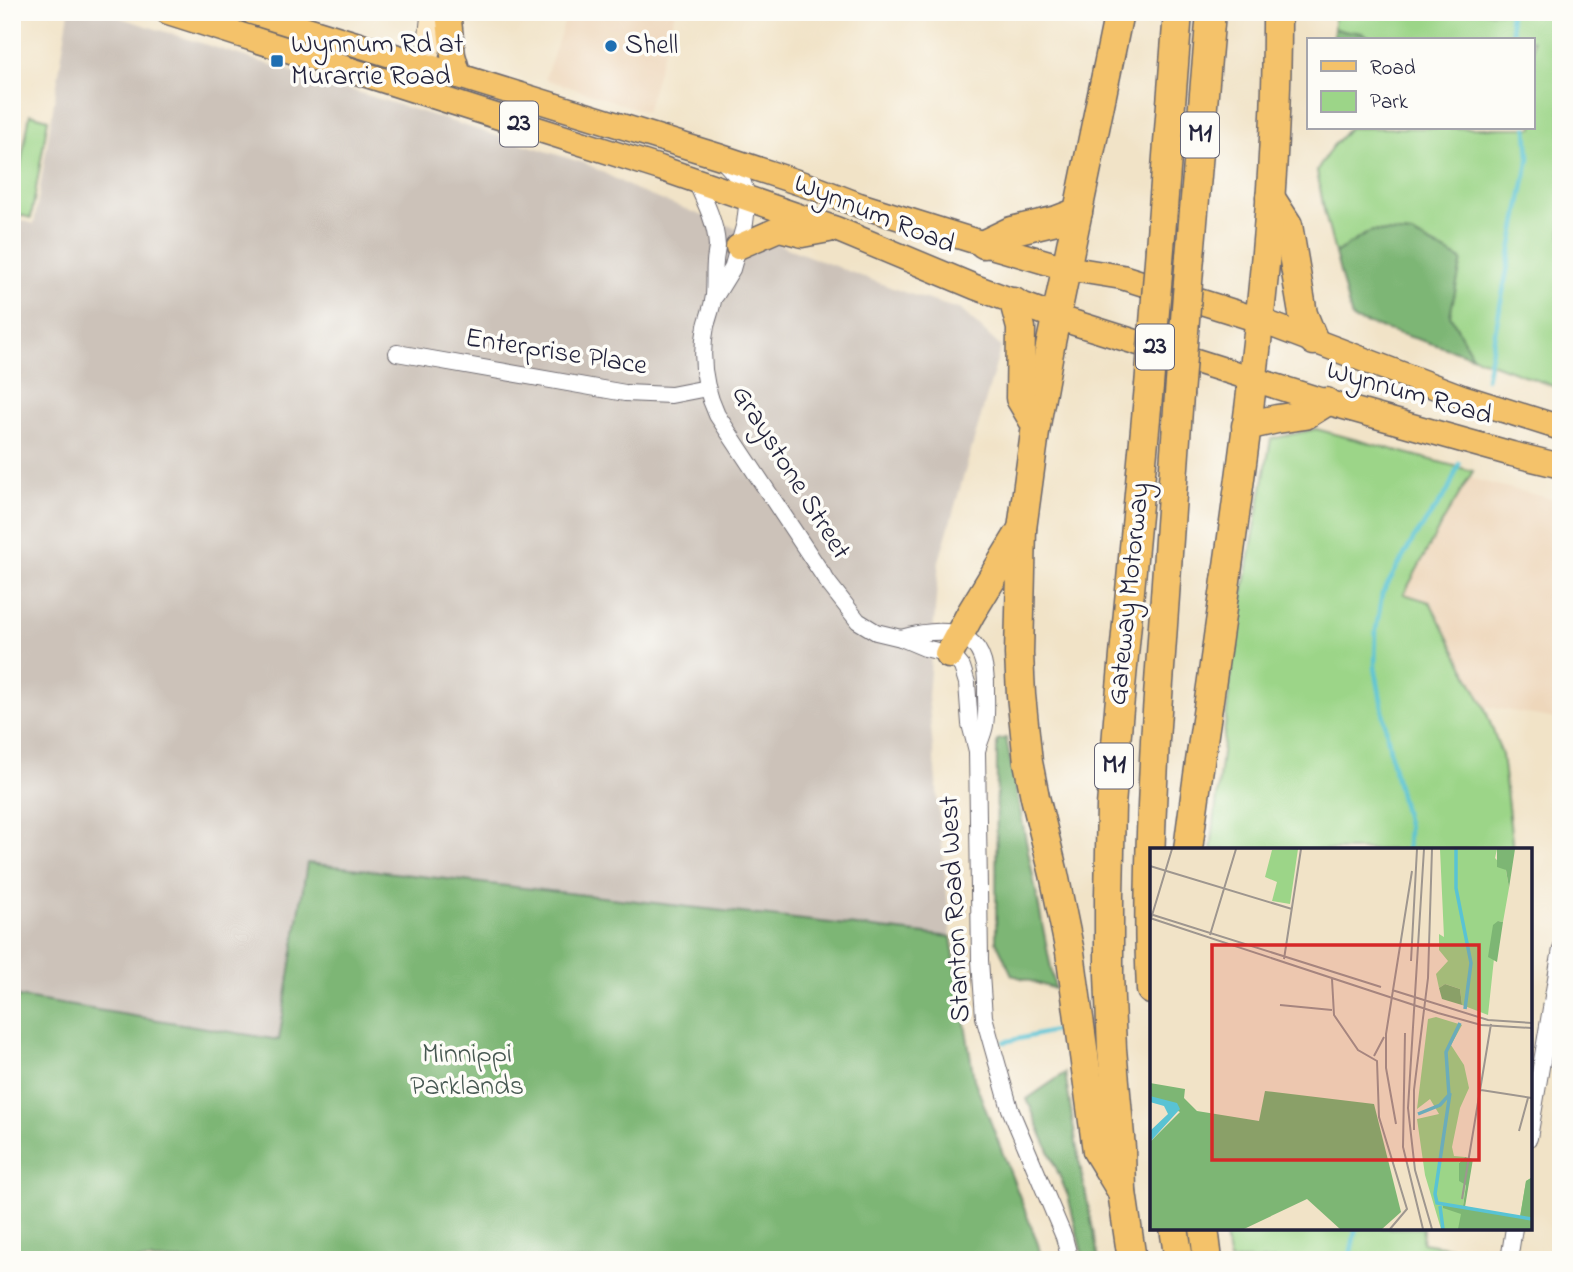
<svg xmlns="http://www.w3.org/2000/svg" width="1573" height="1272" font-family="'Indie Flower',sans-serif">
<style>
.built{fill:#eed7bb}
.industrial{fill:#ccc2b9}
.green{fill:#9cd588;stroke:#5f7c62;stroke-width:2}
.forest{fill:#7db674;stroke:#506c58;stroke-width:2}
.lines{fill:none;stroke-linecap:round;stroke-linejoin:round}
.stream{stroke:#59c3d4;stroke-width:4.5}
.street-casing{stroke:#6a666c;stroke-width:18}
.secondary-casing{stroke:#6a666c;stroke-width:25}
.primary-casing{stroke:#6a666c;stroke-width:27}
.highway-casing{stroke:#6a666c;stroke-width:31}
.street{stroke:#fff;stroke-width:16}
.secondary{stroke:#fbe7c3;stroke-width:23}
.primary{stroke:#f4c26a;stroke-width:24}
.highway{stroke:#f4c26a;stroke-width:28}
.highway-bridge-casing{stroke:#6a666c;stroke-width:31;stroke-linecap:butt}
.highway-bridge{stroke:#f4c26a;stroke-width:28}
.poi-dot{fill:#1f6fb2;stroke:#fdfcf7;stroke-width:2.5}
.labels{text-anchor:middle;dominant-baseline:central;stroke-width:7;stroke-linejoin:round;paint-order:stroke}
.shield{fill:#fdfcf7;stroke:#646373;stroke-width:2}
.shield-label{font-size:26px;font-weight:bold;fill:#22223b}
.poi-label{font-size:28px;fill:#22223b;stroke:#fdfcf7;text-anchor:start}
.street-label{font-size:28px;fill:#22223b;stroke:#fdfcf7}
.park-label{font-size:28px;fill:#475852;stroke:#fdfcf7}
.inset-river{fill:none;stroke:#59c3d4;stroke-width:3.5}
.inset-road{fill:none;stroke:#9e968f;stroke-width:2}
.view{fill:#d62828;fill-opacity:0.15;stroke:#d62828;stroke-width:3.5}
.inset-edge{fill:none;stroke:#22223b;stroke-width:3.5}
</style>
<rect width="100%" height="100%" fill="#fdfcf7"/>
<filter id="ink" filterUnits="userSpaceOnUse"><feTurbulence type="fractalNoise" baseFrequency=".0143" numOctaves="2"/><feDisplacementMap in="SourceGraphic" scale="14" xChannelSelector="R" yChannelSelector="G"/><feConvolveMatrix kernelMatrix="1 2 1 2 8 2 1 2 1" color-interpolation-filters="sRGB"/></filter>
<filter id="wash" filterUnits="userSpaceOnUse"><feTurbulence type="fractalNoise" baseFrequency=".00686" numOctaves="4" result="noise"/><feDisplacementMap in="SourceGraphic" scale="28" xChannelSelector="R" yChannelSelector="G"/><feGaussianBlur stdDeviation="1.57" result="paint"/><feColorMatrix in="noise" values="0 0 0 0 0 0 0 0 0 0 0 0 0 0 0 0 0 1.4 0 .05"/><feComposite in="paint" operator="in"/></filter>
<g filter="url(#wash)">
<rect width="100%" height="100%" fill="#f1e3c7"/>
<g class="built">
<polygon points="568,12 675,12 646,112 545,79"/>
<polygon points="1468,478 1561,501 1561,720 1484,706 1430,602 1404,594 1438,530"/>
</g>
<polygon class="industrial" points="69,12 102,12 587,164 640,192 903,292 961,310 1001,347 939,561 928,696 951,937 308,863 279,1040 12,996 12,217 34,224"/>
<g class="green">
<polygon points="1334,12 1561,12 1561,389 1472,356 1450,316 1412,234 1371,231 1335,253 1324,210 1317,171 1331,148 1349,128 1533,128 1533,40 1375,40 1361,33 1334,29"/>
<polygon points="30,114 48,119 31,218 12,213 12,166 20,168"/>
<polygon points="1316,429 1473,471 1438,530 1404,594 1430,602 1484,706 1502,755 1513,850 1211,850 1235,638 1271,439"/>
<polygon points="1223,1228 1423,1228 1422,1243 1490,1254 1484,1260 1230,1260"/>
</g>
<g class="forest">
<polygon points="1334,29 1362,33 1375,40 1333,40"/>
<polygon points="1371,231 1412,234 1462,260 1450,315 1472,356 1352,319 1335,253"/>
<polygon points="1006,738 1055,989 1012,975 996,941 997,740"/>
<polygon points="307,863 951,937 974,1079 1038,1244 1042,1260 12,1260 12,996 279,1040"/>
<polygon points="1065,1073 1078,1155 1099,1260 1084,1260 1068,1196 1027,1099"/>
</g>
<g class="lines">
<g class="stream">
<polyline points="1509,12 1514,40"/>
<polyline points="1486,379 1529,158 1527,128"/>
<polyline points="1407,850 1408,828 1392,762 1375,667 1376,630 1382,594 1414,538 1448,491 1459,464"/>
<polyline points="1004,1042 1059,1030"/>
<polyline points="1349,1260 1356,1228"/>
</g>
</g>
</g>
<g filter="url(#ink)">
<g class="lines">
<defs>
<g id="street">
<path d="M695,180C705,201 716,223 717,246C717,251 715,257 715,262C714,273 715,284 714,295C713,305 709,315 706,326C700,356 704,387 717,415L829,584L858,621L876,632L901,638L925,648L949,654L957,661L962,667L967,683L970,724L977,751L980,960L984,1017L1010,1109L1064,1237L1070,1260"/>
<polyline points="716,295 732,269 745,223 748,198 743,183 723,161"/>
<polyline points="397,353 625,393 671,395 707,388"/>
<path d="M901,638C951,624 988,630 986,691C986,702 987,714 985,725C984,733 979,742 977,751"/>
<polyline points="1529,1138 1561,949"/>
<polyline points="1509,1260 1514,1228"/>
</g>
<polyline id="secondary" points="420,92 430,41 433,12"/>
<g id="primary">
<polyline points="168,12 660,168 836,229 975,287 1056,317 1326,402 1512,454 1561,466"/>
<polyline points="252,12 718,156 815,188 859,205 984,244 1066,268 1122,277 1259,320 1462,397 1561,428"/>
<polyline points="448,12 453,55 459,76"/>
<polyline points="738,247 779,229 802,235 829,230"/>
</g>
<g id="highway">
<polyline points="1119,12 1050,347 1036,425 1022,529 1019,654 1021,695 1028,762 1035,797 1054,874 1070,952 1097,1151 1122,1192"/>
<polyline points="1270,197 1288,225 1303,314 1314,341"/>
<polyline points="984,244 1011,231 1057,220 1078,212"/>
<polyline points="1160,248 1178,12"/>
<polyline points="1190,257 1211,12"/>
<polyline points="1014,302 1021,328 1020,398 1036,425"/>
<polyline points="1246,426 1277,419 1305,415 1326,402"/>
<polyline points="949,654 971,613 1022,529"/>
<path d="M1188,850C1196,783 1207,717 1216,651C1246,439 1278,226 1277,12"/>
<path d="M1151,990C1147,907 1151,824 1155,740C1162,625 1170,510 1179,395"/>
<polyline points="1174,1228 1179,1260"/>
<polyline points="1204,1228 1208,1260"/>
<polyline points="1132,1260 1122,1192 1121,1148 1112,1049 1109,974 1109,895 1111,806 1118,720 1149,386"/>
</g>
</defs>
<use href="#street" class="street-casing"/>
<use href="#secondary" class="secondary-casing"/>
<use href="#primary" class="primary-casing"/>
<use href="#highway" class="highway-casing"/>
<use href="#street" class="street"/>
<use href="#secondary" class="secondary"/>
<use href="#primary" class="primary"/>
<use href="#highway" class="highway"/>
<defs>
<g id="highway-bridge">
<polyline points="1149,386 1160,248"/>
<polyline points="1179,395 1190,257"/>
</g>
</defs>
<use href="#highway-bridge" class="highway-bridge-casing"/>
<use href="#highway-bridge" class="highway-bridge"/>
</g>
</g>
<g class="poi-dot">
<circle cx="611" cy="46" r="7"/>
<rect x="270" y="54" width="14" height="14" rx="3.5"/>
</g>
<g class="labels">
<g class="shield">
<rect x="500" y="101.5" width="38" height="45" rx="5"/>
<rect x="1181" y="112.5" width="38" height="45" rx="5"/>
<rect x="1136" y="324.5" width="38" height="45" rx="5"/>
<rect x="1095" y="743.5" width="38" height="45" rx="5"/>
</g>
<g class="shield-label">
<text x="519" y="124">23</text>
<text x="1200" y="135">M1</text>
<text x="1155" y="347">23</text>
<text x="1114" y="766">M1</text>
</g>
<g class="poi-label">
<text x="291" y="45">Wynnum Rd at<tspan x="291" dy="32">Murarrie Road</tspan></text>
<text x="625" y="46">Shell</text>
</g>
<g class="street-label">
<text transform="translate(874 215) rotate(22)">Wynnum Road</text>
<text transform="translate(556 353) rotate(9)">Enterprise Place</text>
<text transform="translate(1409 394) rotate(16)">Wynnum Road</text>
<text transform="translate(790 473) rotate(58)">Graystone Street</text>
<text transform="translate(1130 594) rotate(-84)">Gateway Motorway</text>
<text transform="translate(956 909) rotate(-93)">Stanton Road West</text>
</g>
<g class="park-label">
<text x="467" y="1055">Minnippi<tspan x="467" dy="32">Parklands</tspan></text>
</g>
</g>
<g transform="translate(1150 848)">
<rect width="382" height="382" fill="#f1e3c7"/>
<path d="M148,1L140,56L122,53L127,34L115,29L122,2ZM290,1H347L345,10L356,22L359,40L353,74L348,73L338,167L312,157L310,141L295,136L289,140L286,126L298,113L289,102V86L294,89ZM286,169L312,177L301,197L314,217L319,240L310,260L302,299L304,308L315,309L309,315L316,336L313,358L370,369L376,333L381,330V381H291L275,327L267,271L289,266L280,251L267,261L278,171Z" fill="#9cd588"/>
<path d="M347,1H365L359,40L356,22L347,19ZM348,73L353,74L347,114L338,109L343,77ZM295,136L310,141L312,157L292,151L289,140ZM0,235L35,241L34,250L47,263L109,273L115,243L224,256L251,364L232,381H190L157,351L94,381H0V294L30,264L0,248ZM315,309L323,311L315,359L370,369L376,333L381,330V381H308L311,366L293,360V356L313,358L316,337L309,333V315Z" fill="#7db674"/>
<path d="M0,248L27,255L30,261L0,294V283L18,266L14,258L0,254Z" fill="#59c3d4"/>
<path class="inset-river" d="M306,1V40L321,115L315,161M300,245L285,346L287,355L382,371M268,266L290,257L299,247L296,204L310,175M290,358L293,381"/>
<path class="inset-road" d="M274,1L258,260L265,322L282,381M0,18L142,61M0,66L231,139M0,70L288,165L331,177L382,180M0,74L22,1M60,87L86,1M134,111L151,1M261,113L267,1M182,131L184,167L208,202L227,213L229,269L257,361L240,381M242,142L338,172L382,175M130,157L182,162M255,185L253,299L273,381M224,208L234,189M331,242L382,250M246,276L236,220V186L262,23M264,282V242L278,130L282,1M369,283L378,250M312,351L341,176"/>
<path class="view" d="M62,97H329V312H62Z"/>
<rect width="382" height="382" class="inset-edge"/>
</g>
<rect width="1573" height="1272" fill="none" stroke="#fdfcf7" stroke-width="42"/>
<rect x="1307" y="38" width="228" height="91" fill="#fdfcf7" stroke="#a5a5ac" stroke-width="2"/>
<rect x="1321" y="61" width="35" height="10" fill="#f4c26a" stroke="#a5a5ac" stroke-width="2"/>
<text x="1370" y="74" font-size="21" fill="#22223b">Road</text>
<rect x="1321" y="91" width="35" height="21" fill="#9cd588" stroke="#a5a5ac" stroke-width="2"/>
<text x="1370" y="108" font-size="21" fill="#22223b">Park</text>
</svg>
